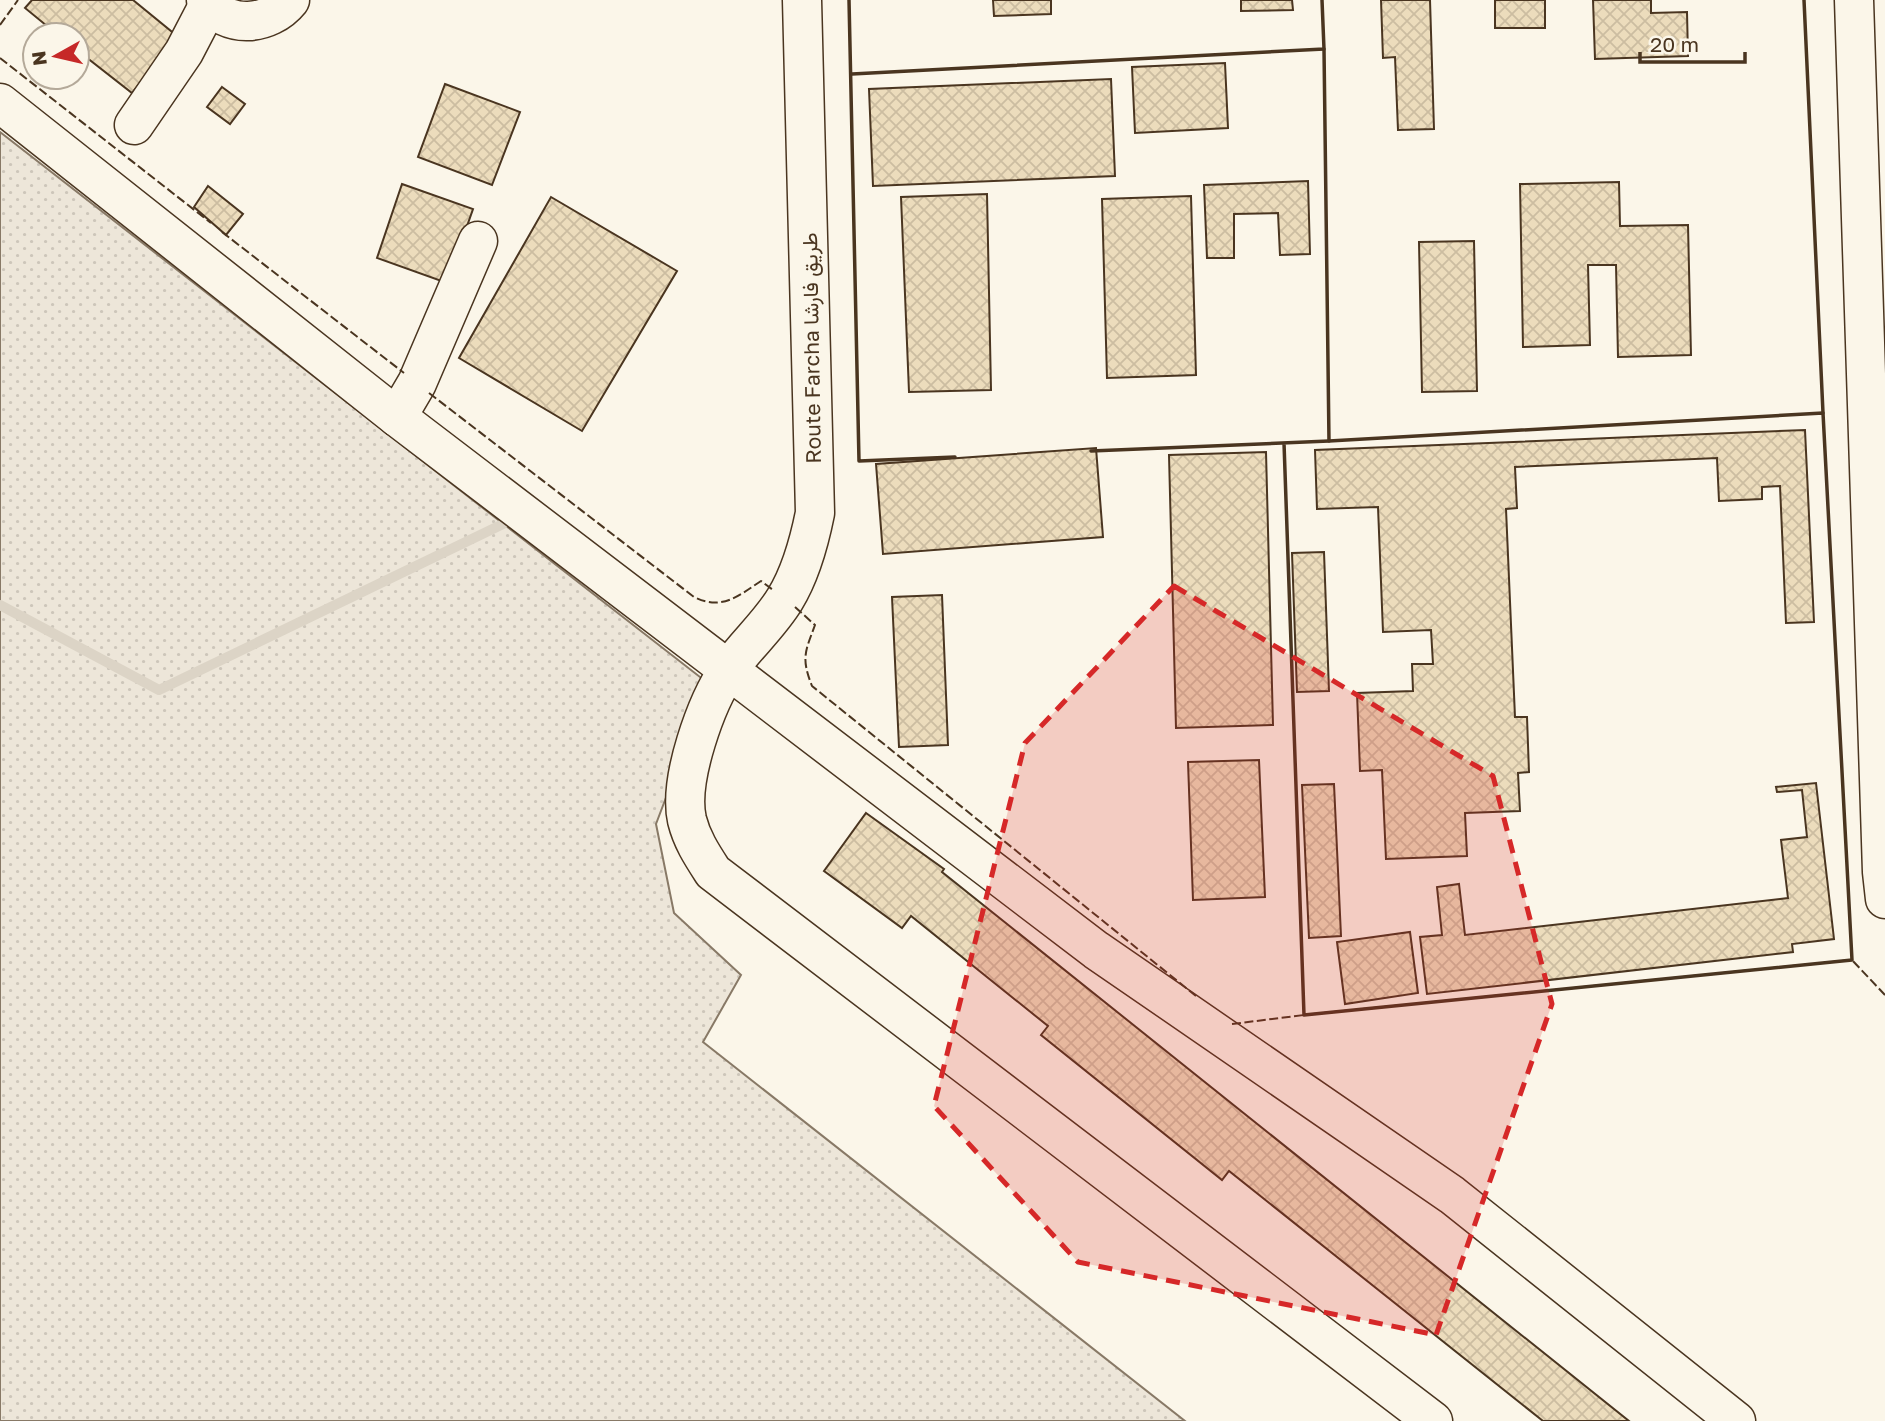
<svg xmlns="http://www.w3.org/2000/svg" width="1885" height="1421" font-family="'Golos Text',Vazirmatn,sans-serif">
<style>
.grass{fill:url(#grass-dots);stroke:#887966;stroke-width:2}
.lines{fill:none;stroke-linecap:round;stroke-linejoin:round}
.stream{stroke:#dcd4c6;stroke-width:10}
.building{fill:url(#building-cross-hatch);stroke:#4a3520;stroke-width:2}
.minor-casing{stroke:#4a3520;stroke-width:41}
.minor{stroke:#fbf6e9;stroke-width:38}
.fence{stroke:#4a3520;stroke-width:2;stroke-dasharray:9 3.5;stroke-linecap:butt}
.wall{stroke:#4a3520;stroke-width:3.5}
.marked{fill:#d62828;fill-opacity:0.2;stroke:#d62828;stroke-width:5;stroke-dasharray:14 9;stroke-linejoin:round}
.labels{text-anchor:middle;dominant-baseline:central;stroke-width:5;stroke-linejoin:round;paint-order:stroke}
.street-label{font-size:21px;fill:#4a3520;stroke:#fbf6e9}
</style>
<defs>
<pattern id="grass-dots" width="8" height="8" patternUnits="userSpaceOnUse" patternTransform="scale(1.75)"><rect width="8" height="8" fill="#ede6d9"/><path d="M2 2h.1M6 6h.1" fill="none" stroke="#cdc6ba" stroke-width="1.8" stroke-linecap="round"/></pattern>
<pattern id="building-cross-hatch" width="8" height="8" patternUnits="userSpaceOnUse" patternTransform="scale(1.75)"><rect width="8" height="8" fill="#ecdcbc"/><path d="M0 0l8 8M0 8l8-8" fill="none" stroke="#ccbda1"/></pattern>
</defs>
<rect width="100%" height="100%" fill="#fbf6e9"/>
<polygon class="grass" points="0,132 709,684 656,824 674,913 741,975 703,1042 1185,1421 0,1421"/>
<g class="lines">
<polyline class="stream" points="0,605 159,690 503,524"/>
</g>
<g class="building">
<polygon points="32,0 133,0 177,36 132,93 77,50 77,35 58,35 25,8"/>
<polygon points="993,0 1051,0 1051,14 994,16"/>
<polygon points="1241,0 1292,0 1293,10 1241,11"/>
<polygon points="1381,0 1430,0 1434,129 1398,130 1395,57 1383,58"/>
<rect x="1495" y="0" width="50" height="28"/>
<polygon points="1593,0 1651,0 1651,13 1687,12 1688,56 1595,59"/>
<polygon points="1225,63 1228,128 1135,133 1132,67"/>
<polygon points="1111,79 1115,176 873,186 869,89"/>
<polygon points="445,84 520,112 492,185 418,157"/>
<polygon points="222,87 245,104 230,124 207,107"/>
<polygon points="1308,181 1310,254 1280,255 1278,213 1234,214 1234,258 1207,258 1204,185"/>
<polygon points="1619,182 1620,226 1688,225 1691,355 1618,357 1616,265 1588,265 1590,345 1523,347 1520,184"/>
<polygon points="402,184 473,209 447,283 377,258"/>
<polygon points="208,186 243,214 226,235 194,207"/>
<polygon points="987,194 991,390 909,392 901,197"/>
<polygon points="1191,196 1196,375 1107,378 1102,199"/>
<polygon points="551,197 677,271 582,431 459,358"/>
<polygon points="1474,241 1477,391 1422,392 1419,242"/>
<polygon points="1805,430 1814,622 1786,623 1780,486 1762,487 1762,499 1719,501 1717,458 1515,467 1517,508 1506,509 1515,717 1527,717 1529,772 1518,773 1520,811 1465,813 1467,856 1386,859 1382,770 1360,771 1357,693 1413,691 1412,664 1433,664 1431,630 1383,632 1378,507 1317,509 1315,450"/>
<polygon points="1096,448 1103,537 883,554 876,464"/>
<polygon points="1266,452 1273,725 1176,728 1169,455"/>
<polygon points="1324,552 1329,691 1297,692 1292,553"/>
<polygon points="942,595 948,745 899,747 892,597"/>
<polygon points="1259,760 1265,897 1193,900 1188,762"/>
<polygon points="1816,783 1834,939 1792,944 1793,952 1427,994 1420,937 1442,935 1437,887 1459,884 1465,935 1788,898 1781,840 1807,837 1802,790 1777,792 1776,787"/>
<polygon points="1334,784 1341,936 1309,938 1302,785"/>
<polygon points="866,813 944,869 942,872 1629,1421 1543,1421 1229,1171 1222,1180 1041,1035 1048,1026 911,916 902,928 824,871"/>
<polygon points="1410,932 1418,993 1345,1004 1337,942"/>
</g>
<g class="lines">
<defs>
<g id="minor">
<path d="M206,0C227,30 269,26 290,0"/>
<path d="M802,0L815,513C809,543 801,573 785,599C770,624 746,645 729,669C706,702 678,780 687,820C692,840 702,855 713,872L1433,1421"/>
<polyline points="1854,0 1882,872 1885,899"/>
<polyline points="0,103 397,417 1096,950 1452,1195 1736,1421"/>
<polyline points="134,125 184,52 209,4"/>
<polyline points="397,417 417,383 478,241"/>
</g>
</defs>
<use href="#minor" class="minor-casing"/>
<use href="#minor" class="minor"/>
<g class="fence">
<polyline points="0,25 18,0"/>
<polyline points="0,58 211,223"/>
<polyline points="222,232 404,373"/>
<path d="M429,393L694,597C722,611 738,596 761,581L773,590"/>
<path d="M795,607L815,625C805,652 801,658 812,686L1196,996"/>
<polyline points="1232,1024 1304,1015 1852,960 1885,995"/>
</g>
<g class="wall">
<polyline points="849,0 859,461 955,457"/>
<polyline points="1804,0 1823,413"/>
<polyline points="1324,49 1329,441"/>
<polyline points="852,74 1324,49 1322,0"/>
<polyline points="1091,451 1329,441 1823,413 1852,960 1304,1015 1284,443"/>
</g>
</g>
<path class="marked" d="M1174,586L1493,776L1552,1004L1436,1335L1078,1262L934,1106L1025,743Z"/>
<g class="labels">
<g class="street-label">
<text transform="translate(811 348) rotate(-91)">Route Farcha طريق فارشا</text>
</g>
</g>
<g transform="translate(56 56) rotate(262)"><circle r="33" fill="#fbf6e9" stroke="#b4a999" stroke-width="2"/>
<path d="M0-5L12 26L0 18L-12 26Z" fill="#c62828"/>
<text y="-10" font-size="19" font-weight="bold" text-anchor="middle" fill="#4a3520">N</text>
</g>
<path d="M1640 52v10h105v-10" fill="none" stroke="#4a3520" stroke-width="3.5"/>
<text x="1650" y="52" font-size="21" fill="#4a3520" stroke="#fbf6e9" stroke-width="5" paint-order="stroke">20 m</text>
</svg>
